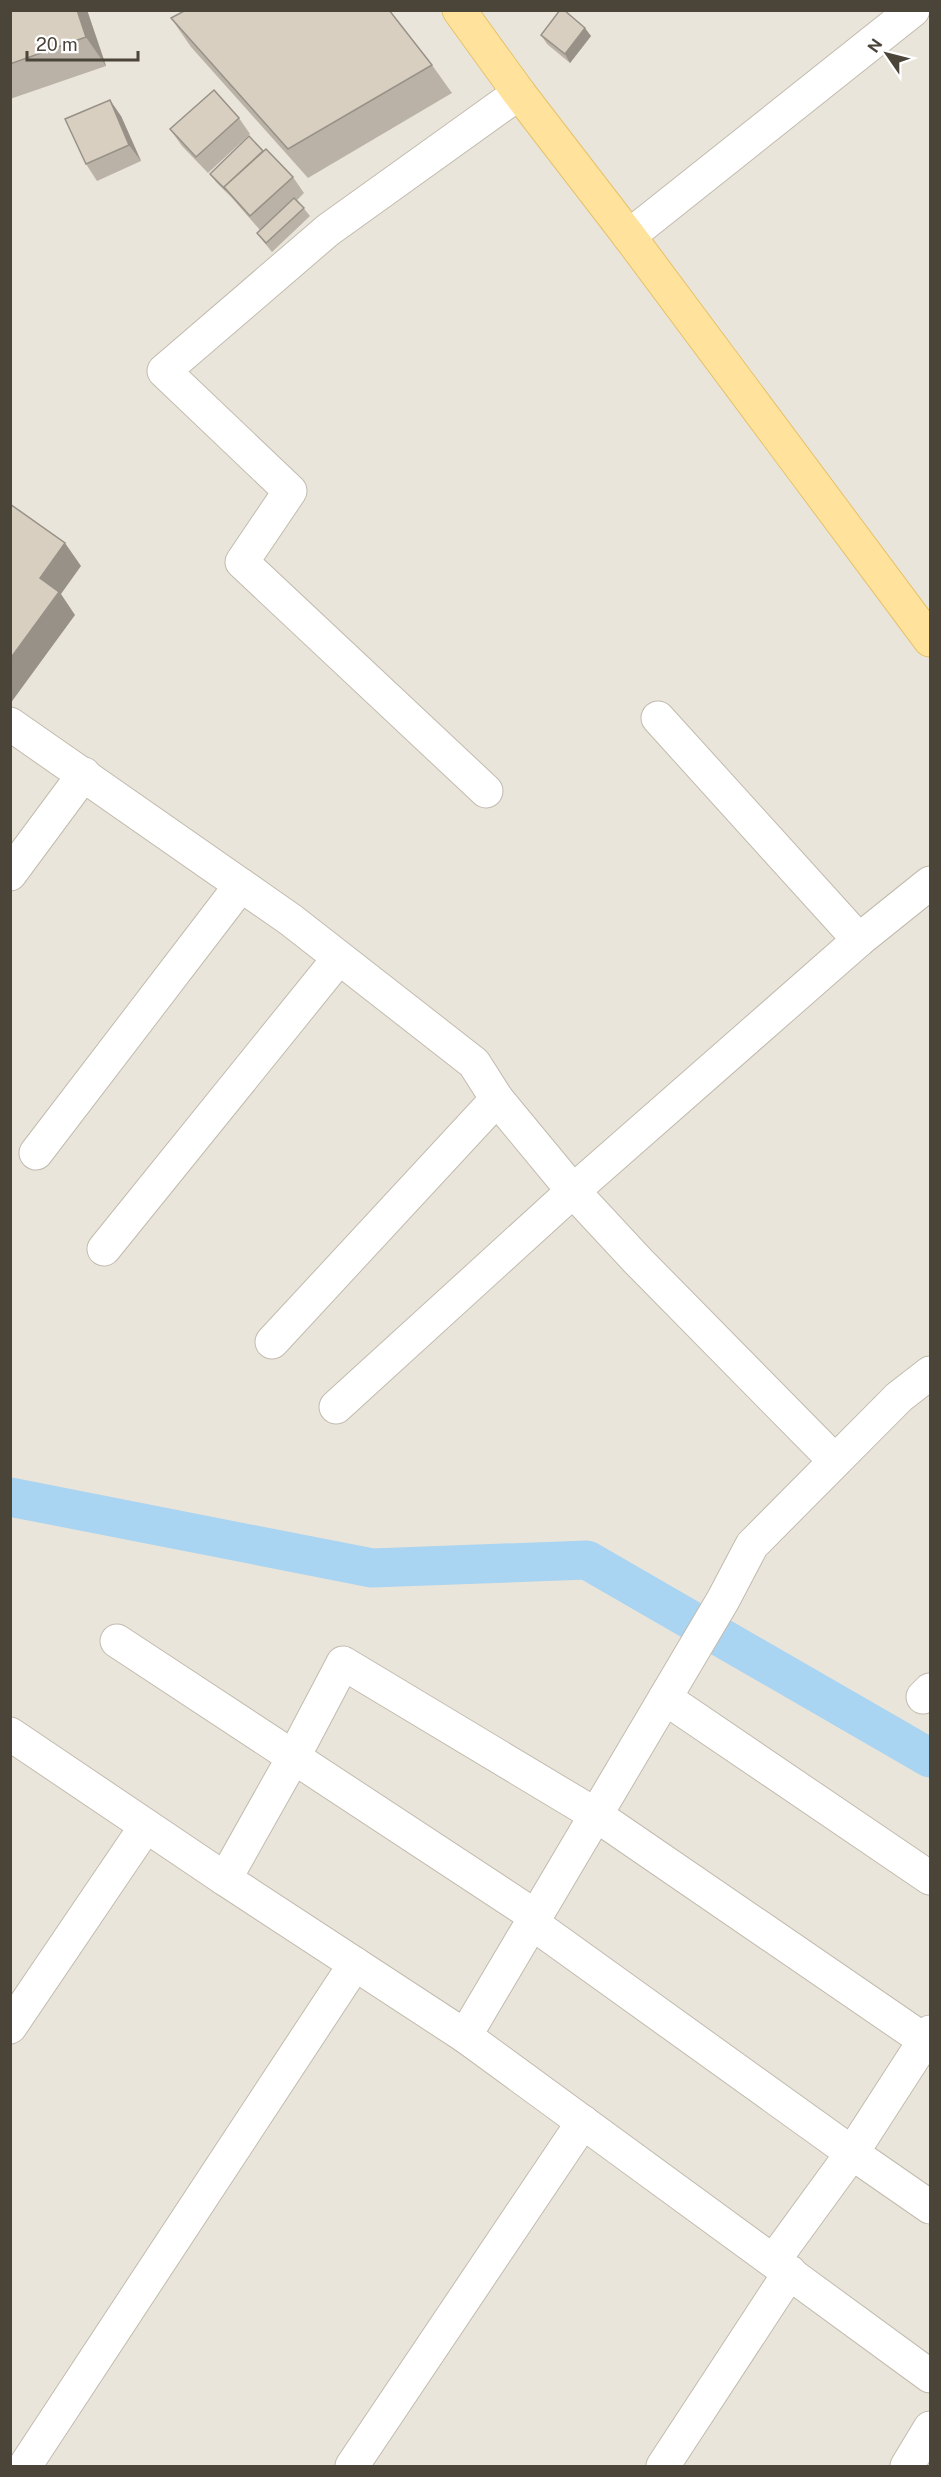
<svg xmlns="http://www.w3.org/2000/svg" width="941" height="2477" font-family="'Public Sans',sans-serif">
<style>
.residential{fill:#eae5da}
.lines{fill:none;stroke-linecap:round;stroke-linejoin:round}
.canal{stroke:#a9d4f2;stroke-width:39}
.minor-casing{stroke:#c2bbae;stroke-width:35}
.major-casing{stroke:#e6c16a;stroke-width:35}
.minor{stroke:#fff;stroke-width:33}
.major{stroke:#ffe39c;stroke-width:33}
.wall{fill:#bab2a6}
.shaded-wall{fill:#979187}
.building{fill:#d8cfc1;stroke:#979187;stroke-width:1.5}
</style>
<rect width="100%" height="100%" fill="#f6f3ec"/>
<rect class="residential" x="11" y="11" width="919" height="2455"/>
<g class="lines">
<polyline class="canal" points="10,1497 372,1568 587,1560 930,1758"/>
<defs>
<g id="minor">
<polyline points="629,236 913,10"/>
<polyline points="658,718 859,940"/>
<polyline points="10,724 291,920 474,1063 497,1099 573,1191 859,940 930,883"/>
<polyline points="486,791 242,562 290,491 164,371 328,230 519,93"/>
<polyline points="10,874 84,774"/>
<polyline points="36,1153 241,885"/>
<polyline points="104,1249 339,958"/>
<polyline points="272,1342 497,1099"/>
<polyline points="930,1373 899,1397 752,1545 723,1600 465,2036 930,2376"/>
<polyline points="336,1407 573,1191 638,1261 835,1461"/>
<polyline points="117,1641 535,1916"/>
<polyline points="923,1697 930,1690"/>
<polyline points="665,1698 930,1878"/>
<polyline points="10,1734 225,1879"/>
<polyline points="532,1923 852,2153 774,2260"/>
<polyline points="10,2027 146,1826"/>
<polyline points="930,2032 852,2153 930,2207"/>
<polyline points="465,2036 225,1879 293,1758 343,1663 596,1815 930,2044"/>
<polyline points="25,2466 355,1964"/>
<polyline points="352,2466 583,2122"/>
<polyline points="663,2466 790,2272"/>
<polyline points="907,2466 930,2428"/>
</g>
<polyline id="major" points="459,10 519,93 629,236 930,640"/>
</defs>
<use href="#minor" class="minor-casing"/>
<use href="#major" class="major-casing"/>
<use href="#minor" class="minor"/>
<use href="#major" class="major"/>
</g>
<g class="wall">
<polygon points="10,10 87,10 106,66 10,99"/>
<polygon points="171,18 432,65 452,93 308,178 191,47"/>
<polygon points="541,35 591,36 570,63 547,44"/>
<polygon points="121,116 141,161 97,181 86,164"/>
<polygon points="239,118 250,134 208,173 182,146 170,129"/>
<polygon points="263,151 293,177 304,193 297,200 310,216 272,252 263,241 257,233 260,230 232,198 216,182 210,174"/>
</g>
<g class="shaded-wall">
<polygon points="77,10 87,10 106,66 86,37"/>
<polygon points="585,28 591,36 570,63 565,54"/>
<polygon points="110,100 121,116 141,161 129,145"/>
<polygon points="65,543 81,566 61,594 75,615 10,704 10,659 40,578"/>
</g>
<g class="building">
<polygon points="10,10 77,10 86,37 10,64"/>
<polygon points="186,10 389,10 432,65 288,149 171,18"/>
<polygon points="560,10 564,10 585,28 565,54 541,35"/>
<polygon points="214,90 239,118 196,157 170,129"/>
<polygon points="110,100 129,145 86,164 65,119"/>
<polygon points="249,136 263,151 224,187 226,190 210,174"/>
<polygon points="266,149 293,177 250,216 224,187"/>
<polygon points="294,198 304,208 266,243 257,233"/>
<polygon points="10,504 65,543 40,578 59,592 10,659"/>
</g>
<rect width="941" height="2477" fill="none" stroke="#4b4439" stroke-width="24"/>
<g transform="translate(887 54) rotate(305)" stroke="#ffffff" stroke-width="4.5" paint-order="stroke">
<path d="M0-4.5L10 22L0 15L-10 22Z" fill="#4b4439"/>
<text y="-9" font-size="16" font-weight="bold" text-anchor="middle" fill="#4b4439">N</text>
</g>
<path d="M27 51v9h111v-9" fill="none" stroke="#4b4439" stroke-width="3"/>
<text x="36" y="51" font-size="18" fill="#4b4439" stroke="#ffffff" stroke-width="4.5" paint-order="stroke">20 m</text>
</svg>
